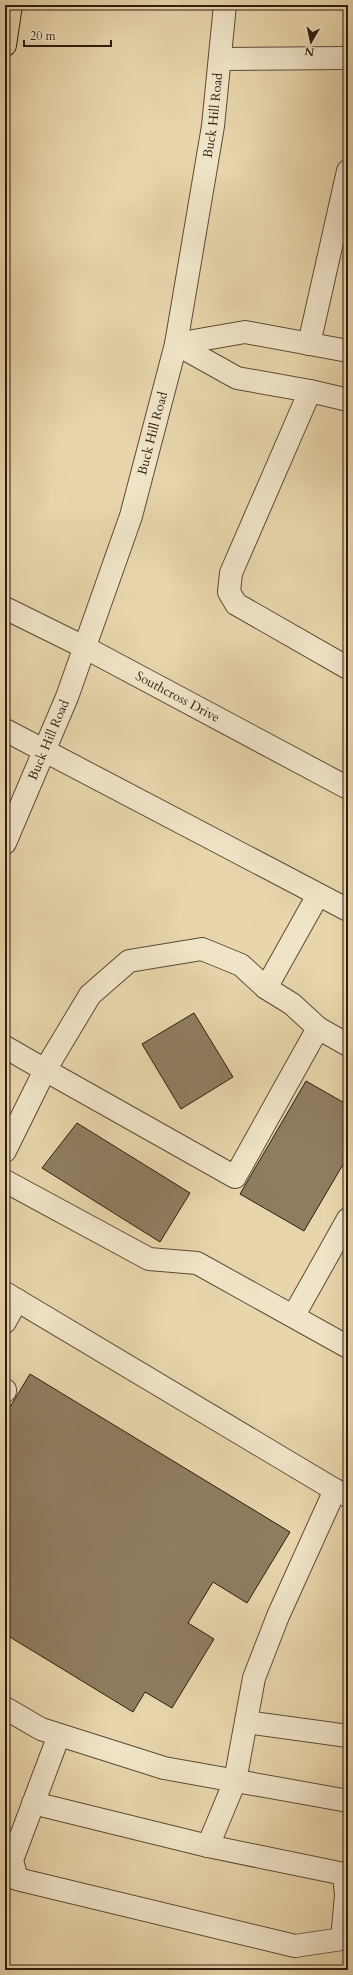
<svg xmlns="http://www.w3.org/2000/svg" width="353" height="1975" font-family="Cardo,serif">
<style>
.building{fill:#8f7d60;stroke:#2e1d0f}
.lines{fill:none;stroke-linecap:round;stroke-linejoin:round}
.minor-casing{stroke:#5c4b36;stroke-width:24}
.highway-casing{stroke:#2e1d0f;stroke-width:24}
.minor{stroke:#f0e4c8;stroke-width:22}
.highway{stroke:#e8d5ab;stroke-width:22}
.labels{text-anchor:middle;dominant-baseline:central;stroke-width:3;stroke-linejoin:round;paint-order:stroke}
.street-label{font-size:13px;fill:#2e1d0f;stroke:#f0e4c8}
</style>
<rect width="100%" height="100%" fill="#e8d5ab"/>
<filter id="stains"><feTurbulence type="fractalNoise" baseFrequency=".005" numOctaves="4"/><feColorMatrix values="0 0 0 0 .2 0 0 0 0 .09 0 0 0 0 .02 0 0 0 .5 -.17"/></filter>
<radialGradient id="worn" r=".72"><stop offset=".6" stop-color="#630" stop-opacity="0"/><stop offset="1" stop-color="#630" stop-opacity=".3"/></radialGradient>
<g class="building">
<polygon points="194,1013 233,1077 181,1109 142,1044"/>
<polygon points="306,1081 348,1105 348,1156 304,1231 240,1194"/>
<polygon points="77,1123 190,1193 160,1242 42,1168"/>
<polygon points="30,1374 290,1532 247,1603 213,1582 188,1623 214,1639 172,1708 145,1692 133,1712 5,1634 5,1415"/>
</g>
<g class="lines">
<defs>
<g id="minor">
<polyline points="220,59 348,58"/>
<polyline points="176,344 237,378 310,391 348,400"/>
<polyline points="176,344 245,332 348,351"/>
<polyline points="309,344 348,171"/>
<polyline points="310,391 231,573 229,592 236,604 348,668"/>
<path id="s1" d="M5,608L86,648L348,788"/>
<polyline points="5,730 348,910"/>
<path id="s2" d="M5,843L67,697L131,516L176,344L213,126L225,5"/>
<polyline points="266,988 241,965 202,949 129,961 90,995 45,1070 235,1177 318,1028 348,1045"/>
<polyline points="318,1028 292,1004 266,988 318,895"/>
<polyline points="5,1047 45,1070 5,1151"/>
<polyline points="5,1181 149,1259 197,1263 348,1347"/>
<polyline points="5,1293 335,1490 348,1496"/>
<polyline points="294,1315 348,1219"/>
<polyline points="5,1322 17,1300"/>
<polyline points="5,1390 5,1391"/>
<polyline points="5,1708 41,1729 164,1768 348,1801"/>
<polyline points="246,1722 348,1736"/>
<polyline points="33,1803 208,1846 344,1874 346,1895 342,1939 295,1946 17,1879 12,1860 59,1735"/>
<polyline points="208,1846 235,1781 254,1678 278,1616 335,1490"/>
</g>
<polyline id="highway" points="5,45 11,5"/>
</defs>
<use href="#minor" class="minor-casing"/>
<use href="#highway" class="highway-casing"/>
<use href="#minor" class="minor"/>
<use href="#highway" class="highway"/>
</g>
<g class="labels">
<g class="street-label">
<text stroke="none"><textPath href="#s2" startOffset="760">Buck Hill Road</textPath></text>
<text stroke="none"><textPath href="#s2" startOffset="436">Buck Hill Road</textPath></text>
<text stroke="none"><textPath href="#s1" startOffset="194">Southcross Drive</textPath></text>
<text stroke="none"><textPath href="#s2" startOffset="112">Buck Hill Road</textPath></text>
</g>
</g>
<rect width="353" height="1975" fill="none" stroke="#e8d5ab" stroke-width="20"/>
<rect x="6" y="6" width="341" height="1963" fill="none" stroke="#2e1d0f" stroke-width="2"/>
<rect x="10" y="10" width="333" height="1955" fill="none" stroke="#2e1d0f"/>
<g transform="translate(311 42) rotate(189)" stroke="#f0e4c8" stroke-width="3" paint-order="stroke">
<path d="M0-3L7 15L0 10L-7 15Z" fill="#2e1d0f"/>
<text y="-6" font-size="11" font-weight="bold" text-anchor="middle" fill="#2e1d0f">N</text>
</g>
<path d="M24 40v6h87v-6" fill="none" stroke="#2e1d0f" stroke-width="2"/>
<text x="30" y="40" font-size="12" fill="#2e1d0f" stroke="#f0e4c8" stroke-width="3" paint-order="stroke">20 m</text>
<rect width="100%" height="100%" filter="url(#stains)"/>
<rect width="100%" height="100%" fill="url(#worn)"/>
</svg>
